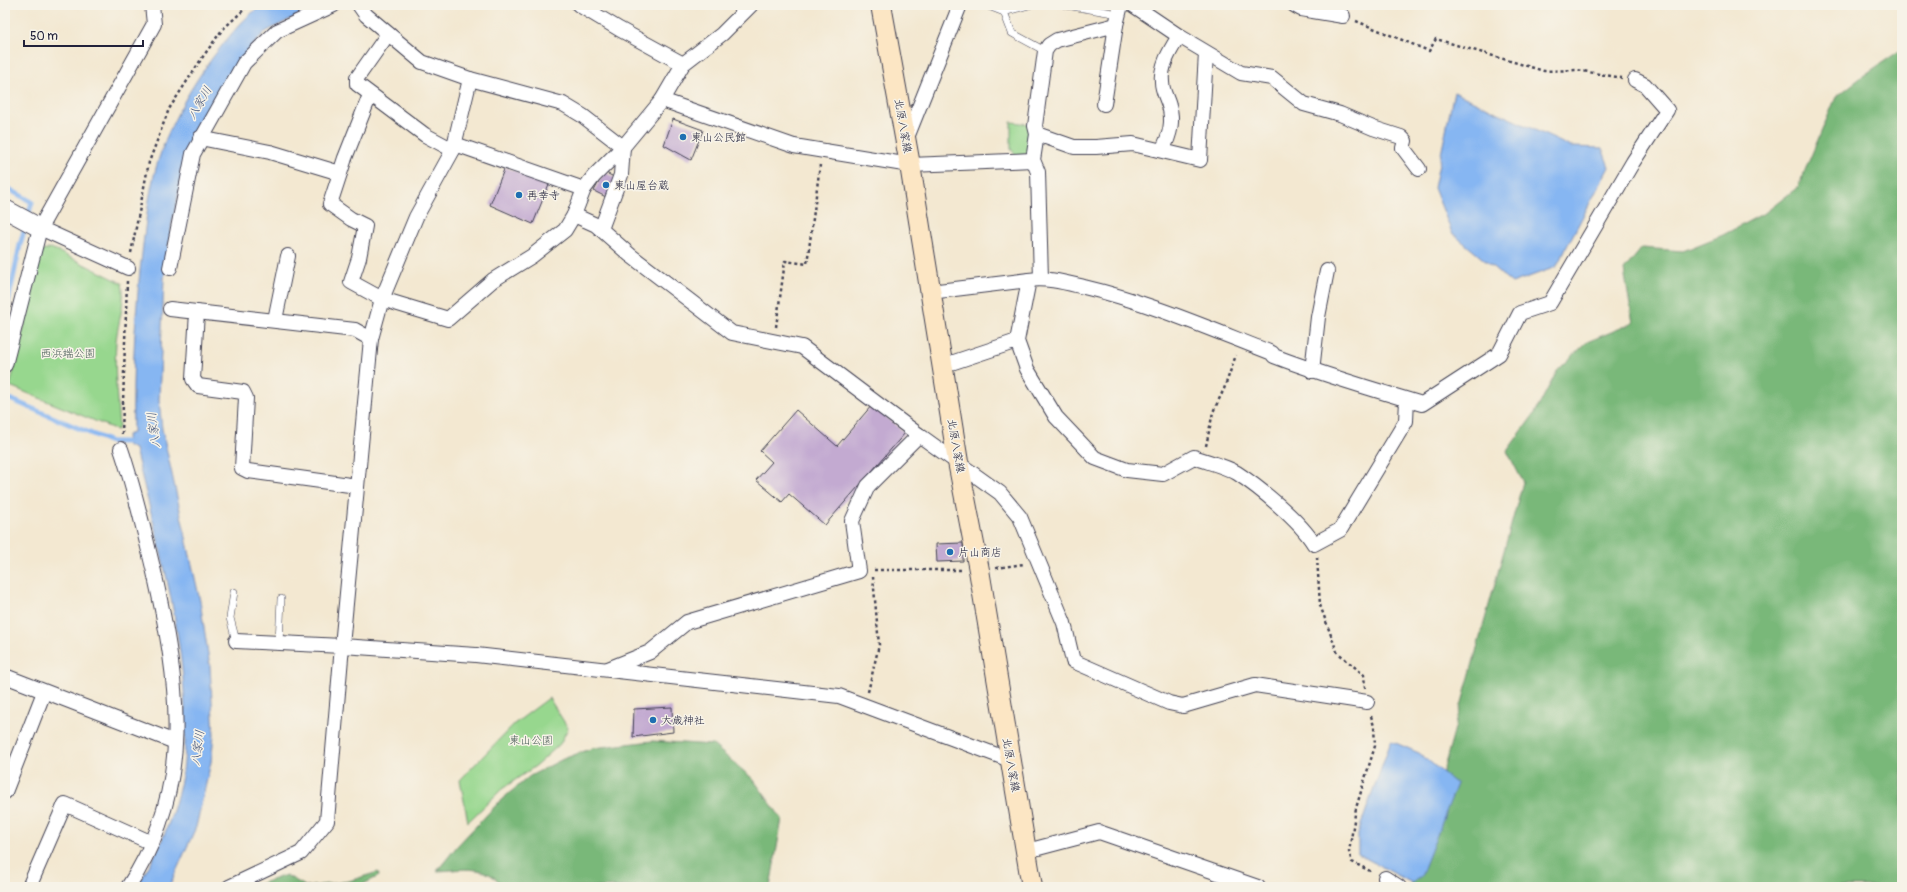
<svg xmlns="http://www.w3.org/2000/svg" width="1907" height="892" font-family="Pangolin,'Klee One',sans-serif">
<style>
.green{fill:#97d78e;stroke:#5c7c64}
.forest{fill:#79b879;stroke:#4e6d5a}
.water{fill:#86b6f2;stroke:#546c96}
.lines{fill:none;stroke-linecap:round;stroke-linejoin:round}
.stream{stroke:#86b6f2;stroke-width:5}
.building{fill:#c3aad1}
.service-casing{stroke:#414052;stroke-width:8}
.minor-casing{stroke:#414052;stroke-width:16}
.tertiary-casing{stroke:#414052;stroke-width:20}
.secondary-casing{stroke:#414052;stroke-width:22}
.path{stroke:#414052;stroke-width:2.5;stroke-dasharray:3 3;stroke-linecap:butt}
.service{stroke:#fff;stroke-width:7}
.minor{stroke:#fff;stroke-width:14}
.tertiary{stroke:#fff;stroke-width:18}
.secondary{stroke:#fce6c4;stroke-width:20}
.poi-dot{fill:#1f6fb2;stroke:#f7f3e8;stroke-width:1.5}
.labels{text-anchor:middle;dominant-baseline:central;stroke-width:3;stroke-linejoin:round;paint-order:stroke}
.street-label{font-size:11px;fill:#22223b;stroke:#f7f3e8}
.poi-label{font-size:11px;fill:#22223b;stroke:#f7f3e8;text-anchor:start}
.park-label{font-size:11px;fill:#455854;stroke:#f7f3e8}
.water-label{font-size:12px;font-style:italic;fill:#45567b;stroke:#f7f3e8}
</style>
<rect width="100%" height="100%" fill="#f7f3e8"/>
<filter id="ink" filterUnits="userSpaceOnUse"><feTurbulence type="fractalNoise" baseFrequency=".025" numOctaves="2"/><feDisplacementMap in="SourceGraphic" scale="8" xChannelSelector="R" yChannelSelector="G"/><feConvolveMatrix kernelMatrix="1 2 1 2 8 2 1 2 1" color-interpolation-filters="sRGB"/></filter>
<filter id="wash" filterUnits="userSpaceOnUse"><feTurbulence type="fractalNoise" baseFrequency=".012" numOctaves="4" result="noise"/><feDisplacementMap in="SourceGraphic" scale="16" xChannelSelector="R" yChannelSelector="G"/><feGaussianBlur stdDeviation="0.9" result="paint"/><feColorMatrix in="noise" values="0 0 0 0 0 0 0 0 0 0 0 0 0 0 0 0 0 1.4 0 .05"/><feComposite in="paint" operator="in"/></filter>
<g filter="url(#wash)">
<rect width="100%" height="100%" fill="#f3e8d1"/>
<g class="green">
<polygon points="1011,122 1030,124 1031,152 1017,157 1011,149"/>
<path d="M51,248L122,283C126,302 118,322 116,341C114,370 117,399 119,427L117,430L10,386L42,251Z"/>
<polygon points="549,698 568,728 560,744 537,765 502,789 468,822 460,780 514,724"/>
</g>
<g class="forest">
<polygon points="1902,49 1902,887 1411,887 1523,482 1507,451 1535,413 1557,371 1587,342 1633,323 1624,270 1642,248 1683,251 1723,235 1766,212 1798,187 1836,97 1863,76"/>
<path d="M652,741L713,745L753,779L782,819L770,887H503C487,863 462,870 437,871L458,845L501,800L530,776L563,759L593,748Z"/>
<polygon points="378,872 379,876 358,887 251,887 286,875 307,887 349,881"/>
</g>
<g class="water">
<path d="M263,5H318L265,32L246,53L223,87L191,142L172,222L164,279L159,400L162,429L200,601L210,667L214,735L211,762L196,827L169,887H136C159,853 174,816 182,776C186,755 185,731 185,710C182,621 156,535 135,449L128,446L127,435L133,433C132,370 135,308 143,245C146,220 149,193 156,168C168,125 193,82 220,48C233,32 245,16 263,5Z"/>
<polygon points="1454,92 1571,147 1602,148 1609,167 1556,267 1512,283 1452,233 1434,188"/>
<polygon points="1391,741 1419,753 1457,784 1421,876 1412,883 1358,854 1358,833"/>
</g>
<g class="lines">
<g class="stream">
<polyline points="5,187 32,202 20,245 5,317"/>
<polyline points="5,397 111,442 133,442"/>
</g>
</g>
<g id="blocks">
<g class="building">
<polygon points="673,119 703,130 691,160 664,145"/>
<polygon points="505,167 549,184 533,224 490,205"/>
<polygon points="604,172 618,179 608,198 594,191"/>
<polygon points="872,405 905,433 825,525 789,494 782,502 756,480 772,462 760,451 796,410 837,446"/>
<polygon points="963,543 963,561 937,562 936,544"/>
<polygon points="672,707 673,732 633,737 634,709"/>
</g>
</g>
</g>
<g filter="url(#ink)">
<use href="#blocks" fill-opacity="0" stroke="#414052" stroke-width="1"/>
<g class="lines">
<defs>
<g id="service">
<polyline points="986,5 1004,12 1012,33 1045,51"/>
<polyline points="1066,5 1119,14"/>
<polyline points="1004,12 1029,5"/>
<polyline points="594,15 599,5"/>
<polyline points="234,592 230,618 236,641"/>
<polyline points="279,643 281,599"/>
</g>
<g id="minor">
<polyline points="359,5 366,15 422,62 470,79 563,104 583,116 623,147 621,175 601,229"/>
<polyline points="579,5 619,29 683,64"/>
<polyline points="1133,5 1179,36 1241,73 1272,78 1304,104 1340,114 1373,128 1401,137 1405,141 1403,148 1419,169"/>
<polyline points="1294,5 1301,9 1343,16"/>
<polyline points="388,34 357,78 357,84 425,135 453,150"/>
<polyline points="370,95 345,158 330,204 351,219 365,226 359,258 351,282 382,299 416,217 453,150 470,79"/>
<polyline points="662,100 794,146 910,165 1033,160"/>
<polyline points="1104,104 1116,25 1121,5"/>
<polyline points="1037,134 1074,147 1096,147 1133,144 1200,160 1206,53"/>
<polyline points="200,138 270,152 340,173"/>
<polyline points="906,140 960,5"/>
<polyline points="455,144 584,189"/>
<path d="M1162,150C1170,136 1174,122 1169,106C1167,98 1162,91 1162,82C1160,66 1171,49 1179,36"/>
<polyline points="574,215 596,225 630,255 732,333 802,347 919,435 1000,493 1020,517 1064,623 1073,661 1169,703 1183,706 1255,685 1367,702"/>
<polyline points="40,228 128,268"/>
<polyline points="170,268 193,154 244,63 277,31 334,5"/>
<polyline points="1041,279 1038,172 1033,160 1037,134 1035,126 1045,51 1049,45 1057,40 1116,25"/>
<polyline points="930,292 1029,280"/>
<polyline points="170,309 355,330 371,339"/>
<polyline points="197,312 193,379 198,386 243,392 246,398 242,468 248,471 357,486"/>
<polyline points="275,320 288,256"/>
<polyline points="5,365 40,228 154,24 152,5"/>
<polyline points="942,366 1017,341"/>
<polyline points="1312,371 1318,317 1327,271"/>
<path d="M1407,400L1406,421L1340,530L1314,544C1300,521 1260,488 1237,473C1225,466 1207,462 1194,457L1163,474L1127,470L1095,458L1056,417L1027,369L1017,341L1029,280C1046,277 1067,283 1084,287C1148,302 1210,329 1272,353L1274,356C1323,375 1372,389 1422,404L1499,354L1520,313L1550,303L1633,162L1667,110L1645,85L1635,80"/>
<path d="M121,449C135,490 144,531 154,572C179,683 195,786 128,887"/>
<polyline points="236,641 342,646 476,655 839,696 1010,760"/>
<polyline points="608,669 650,652 687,622 859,571 852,521 868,486 919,435"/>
<polyline points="5,676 175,742"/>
<polyline points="5,792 44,692"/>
<polyline points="1027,851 1099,832 1258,887"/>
<polyline points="1385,878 1399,887"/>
<polyline points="29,887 65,804 152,843"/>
<polyline points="229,887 301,853 327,821 342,646 371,339 382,299 448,319 493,280 532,256 565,230 574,215 584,189 594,176 623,147 662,100 683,64 722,34 751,5"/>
</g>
<polyline id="tertiary" points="5,209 40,228"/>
<polyline id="secondary" points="881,5 910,165 958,462 979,570 1032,887"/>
</defs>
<use href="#service" class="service-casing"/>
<use href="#minor" class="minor-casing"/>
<use href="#tertiary" class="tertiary-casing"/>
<use href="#secondary" class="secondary-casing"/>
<g class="path">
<polyline points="1356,21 1429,51 1436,39 1544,71 1577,70 1622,78"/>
<polyline points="131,253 149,162 169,109 202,58 222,30 249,5"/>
<polyline points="776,327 785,261 807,264 820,165"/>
<polyline points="122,434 127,281"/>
<polyline points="1206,446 1213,412 1224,389 1236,355"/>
<polyline points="1317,557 1320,605 1337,652 1364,675 1365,688"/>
<polyline points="996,568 1024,564"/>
<polyline points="874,570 961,570"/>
<polyline points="868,692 879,645 873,577"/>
<polyline points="1371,716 1374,726 1375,746 1356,808 1349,852 1352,862 1372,872"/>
</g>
<use href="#service" class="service"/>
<use href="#minor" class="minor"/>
<use href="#tertiary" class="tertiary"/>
<use href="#secondary" class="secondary"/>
</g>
</g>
<g class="poi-dot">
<circle cx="683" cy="137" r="4"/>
<circle cx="606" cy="185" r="4"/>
<circle cx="519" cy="195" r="4"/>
<circle cx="950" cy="552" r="4"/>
<circle cx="653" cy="720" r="4"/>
</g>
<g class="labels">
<g class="street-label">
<text transform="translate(903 126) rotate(80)">北原八家線</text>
<text transform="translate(956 446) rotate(80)">北原八家線</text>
<text transform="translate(1011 765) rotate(80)">北原八家線</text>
</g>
<g class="poi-label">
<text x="691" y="137">東山公民館</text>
<text x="614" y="185">東山屋台蔵</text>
<text x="527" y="195">再幸寺</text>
<text x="958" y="552">片山商店</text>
<text x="661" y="720">大歳神社</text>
</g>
<g class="park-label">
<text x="68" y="353">西浜端公園</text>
<text x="531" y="740">東山公園</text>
</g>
<g class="water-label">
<text transform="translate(200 103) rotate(-60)">八家川</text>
<text transform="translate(154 430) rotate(-97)">八家川</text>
<text transform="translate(198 748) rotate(-82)">八家川</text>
</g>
</g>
<rect width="1907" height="892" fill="none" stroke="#f7f3e8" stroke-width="20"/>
<path d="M24 40v6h119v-6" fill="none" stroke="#22223b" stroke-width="2"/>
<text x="30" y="40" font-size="12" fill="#22223b" stroke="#f7f3e8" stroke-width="3" paint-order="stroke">50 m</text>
</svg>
